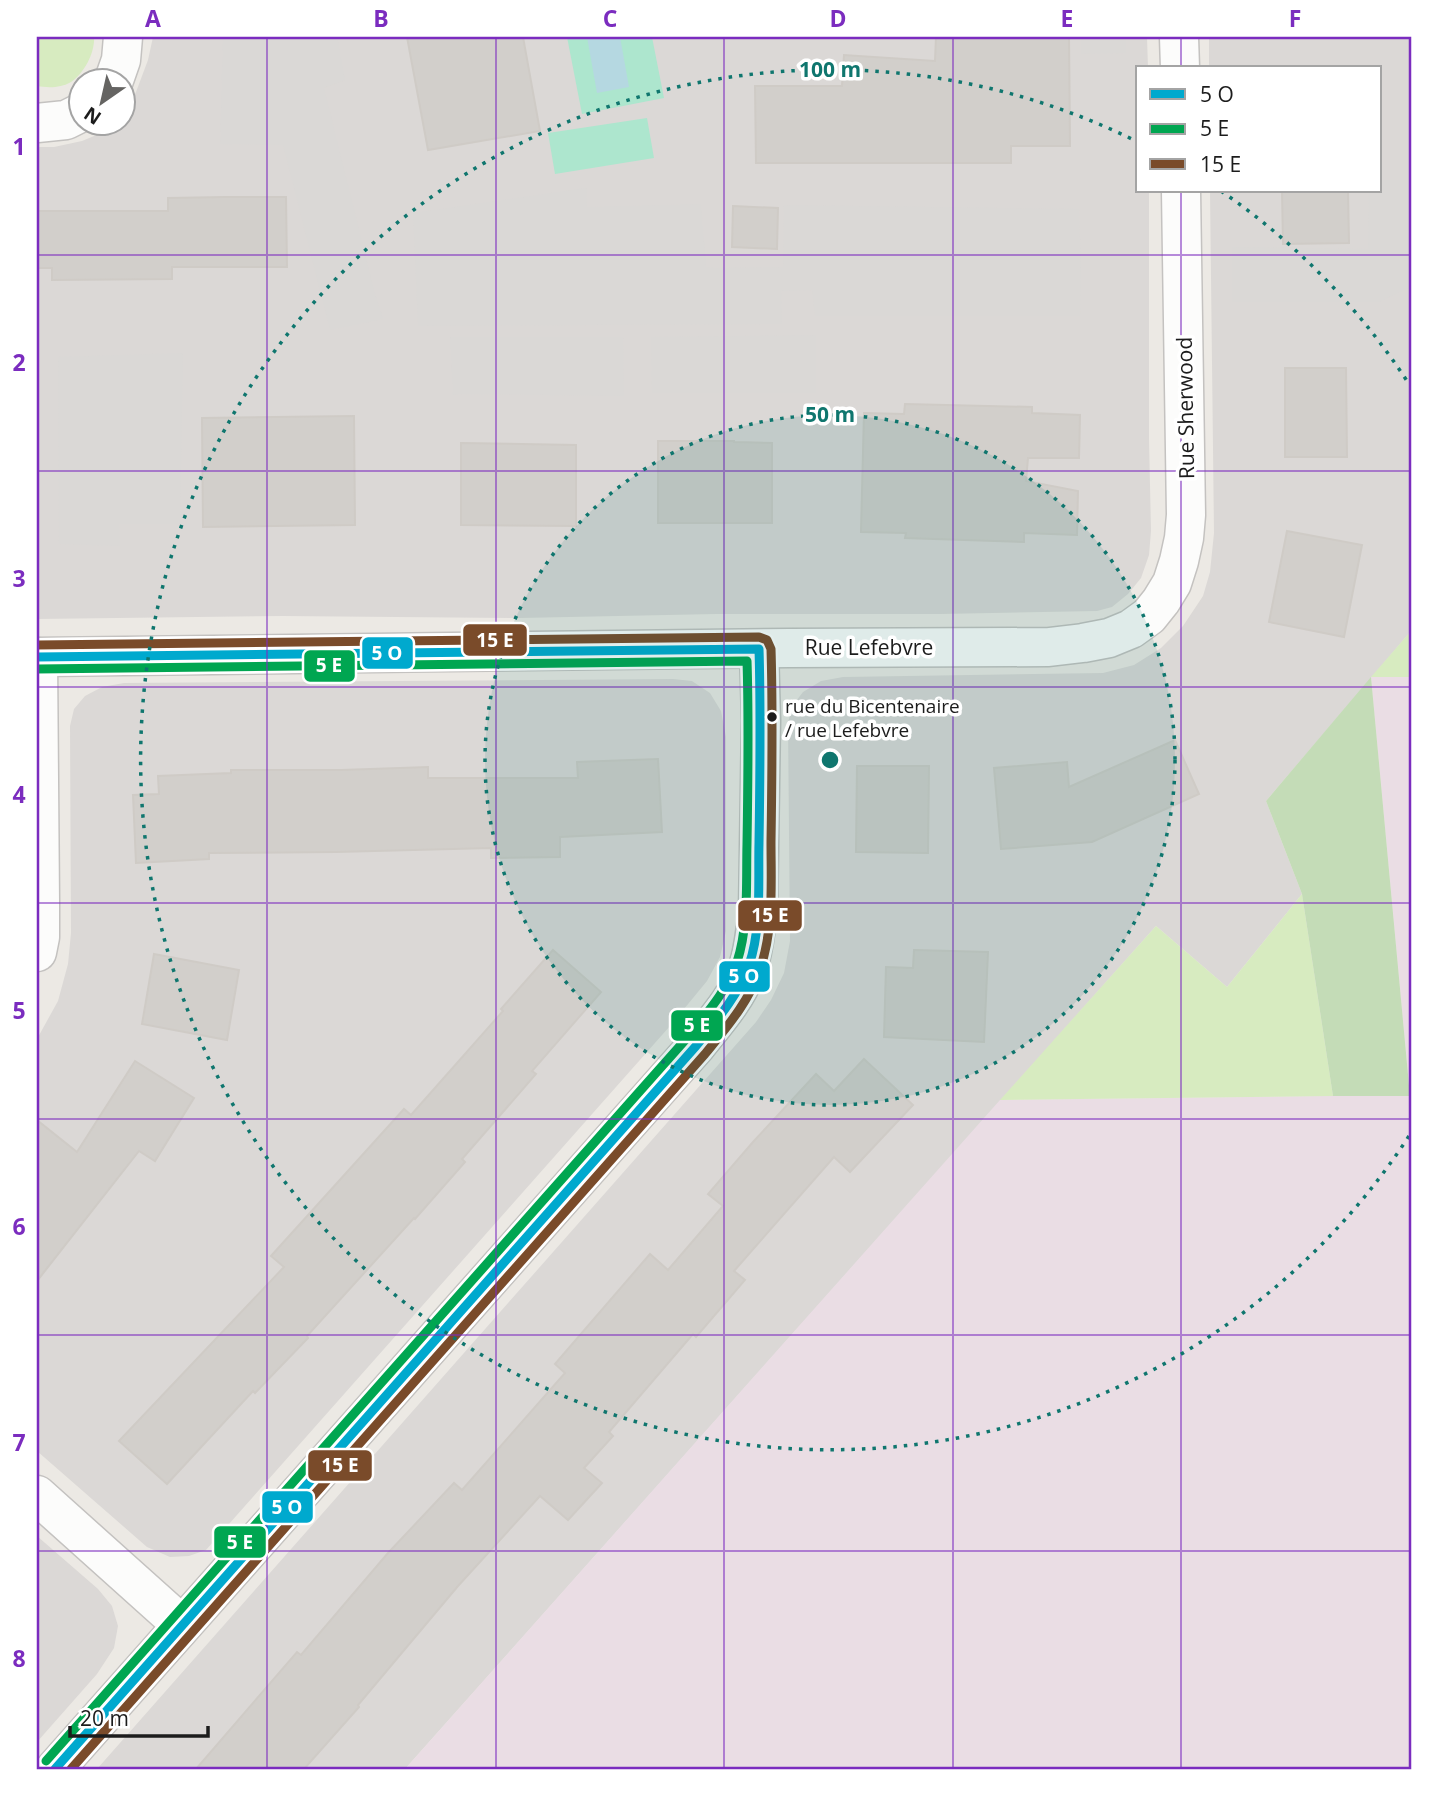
<svg xmlns="http://www.w3.org/2000/svg" width="1448" height="1806" font-family="'Open Sans',sans-serif">
<style>
.residential{fill:#dbd8d6}
.industrial{fill:#eadde4}
.grass{fill:#d7ebc0}
.forest{fill:#c4dcb7}
.pitch{fill:#ade6ce}
.parking{fill:#dad8d6}
.water{fill:#b5d8e1}
.building{fill:#d2cfcb;stroke:#cfcbc6;stroke-width:2}
.lines{fill:none;stroke-linecap:round;stroke-linejoin:round}
.street-casing{stroke:#c4c2c0;stroke-width:41}
.street{stroke:#fcfcfb;stroke-width:38}
.bus-1-casing{stroke:#fff;stroke-width:14}
.bus-2-casing{stroke:#fff;stroke-width:14}
.bus-3-casing{stroke:#fff;stroke-width:14}
.bus-1{stroke:#00a9ce;stroke-width:9}
.bus-2{stroke:#00a651;stroke-width:9}
.bus-3{stroke:#7a4b2a;stroke-width:9}
.grid{fill:none;stroke:#7b2cbf;stroke-width:2;stroke-opacity:0.55}
.ring{fill:none;stroke:#0f766e;stroke-width:3.5;stroke-dasharray:3.5 7}
.bus-dot{fill:#1c1c1c;stroke:#fff;stroke-width:2.5}
.labels{text-anchor:middle;dominant-baseline:central;stroke-width:7;stroke-linejoin:round;paint-order:stroke}
.bus-label{font-size:19px;fill:#1c1c1c;stroke:#fff;text-anchor:start}
.street-label{font-size:21px;fill:#1c1c1c;stroke:#fff}
.centre{fill:#0f766e;stroke:#fff;stroke-width:3.5}
.ring-label{font-size:21px;text-anchor:middle;font-weight:bold;fill:#0f766e;stroke:#fff;stroke-width:7;stroke-linejoin:round;paint-order:stroke}
.line-badge{stroke:#fff;stroke-width:2.5}
.badge-label{font-size:19px;text-anchor:middle;font-weight:bold;fill:#fff}
.neatline{fill:none;stroke:#7b2cbf;stroke-width:2.5}
.grid-label{font-size:23px;text-anchor:middle;font-weight:bold;fill:#7b2cbf}
</style>
<rect width="100%" height="100%" fill="#ece9e4"/>
<g class="residential">
<polygon points="153,37 1147,37 1148,68 1138,68 1138,191 1149,191 1149,439 1151,531 1149,555 1141,578 1128,594 1112,607 1097,611 941,614 716,614 520,618 283,616 37,619 37,147 54,147 82,141 106,131 116,123 122,122 123,116 136,92 148,60"/>
<polygon points="1209,37 1411,37 1411,631 1266,801 1302,894 1227,987 1156,926 405,1769 97,1769 756,1022 771,1000 784,973 790,941 788,722 793,705 803,692 821,681 843,677 1103,673 1134,665 1161,648 1183,626 1203,596 1210,572 1214,533 1210,191 1380,191 1380,68 1209,68"/>
<polygon points="673,679 692,681 710,693 721,711 726,737 726,931 720,957 707,981 670,1026 206,1550 189,1556 170,1557 147,1547 37,1451 37,1039 58,1001 68,964 71,933 70,726 74,709 85,696 102,687 124,683"/>
<polygon points="37,1536 98,1589 112,1606 118,1626 114,1648 97,1674 37,1742"/>
</g>
<polygon class="industrial" points="1371,677 1411,677 1411,1769 405,1769 1000,1100 1410,1095"/>
<g class="grass">
<path d="M37,37H94C95,53 84,73 71,82C61,88 48,88 37,86Z"/>
<polygon points="1411,631 1411,677 1371,677"/>
<polygon points="1302,894 1333,1096 1000,1100 1156,926 1227,987"/>
</g>
<polygon class="forest" points="1371,677 1410,1096 1333,1096 1302,894 1266,801"/>
<g class="pitch">
<polygon points="567,37 652,37 664,98 582,114"/>
<polygon points="647,118 654,158 555,174 548,133"/>
</g>
<g class="parking">
<polygon points="223,37 337,37 345,80 324,88 374,290 383,319 330,330 283,145 220,144"/>
<polygon points="1081,37 1126,37 1126,53 1081,54"/>
<polygon points="1380,180 1411,180 1411,287 1379,302 1232,302 1232,247 1368,249 1369,191 1380,191"/>
<polygon points="586,188 587,207 701,204 706,267 714,268 783,267 784,205 1079,209 1081,268 1080,316 815,316 812,290 781,291 782,324 418,326 413,213"/>
<polygon points="816,335 816,393 652,393 651,337"/>
<polygon points="450,337 623,337 624,396 462,394 453,395"/>
<polygon points="183,353 180,524 119,524 120,546 59,544 58,357"/>
</g>
<polygon class="water" points="587,37 620,37 629,87 597,93"/>
<g class="building">
<polygon points="407,37 523,37 540,131 428,150"/>
<polygon points="936,37 1069,37 1070,146 1011,146 1011,163 756,163 755,86 842,86 844,55 935,61"/>
<polygon points="1282,191 1348,191 1349,243 1283,244"/>
<polygon points="225,197 286,197 287,267 172,267 172,279 52,280 52,268 37,268 37,211 168,211 168,198"/>
<polygon points="733,206 778,208 777,249 732,247"/>
<polygon points="1285,368 1346,368 1347,457 1285,457"/>
<polygon points="905,404 1032,407 1032,413 1080,415 1079,458 1028,458 1026,481 1078,491 1077,535 1024,533 1024,542 905,538 906,533 861,532 864,413 904,414"/>
<polygon points="354,416 355,525 203,527 202,418"/>
<polygon points="658,441 734,441 734,442 772,443 772,523 658,523"/>
<polygon points="461,443 576,445 576,526 461,525"/>
<polygon points="1287,531 1362,545 1344,637 1269,622"/>
<polygon points="1175,740 1199,794 1092,842 1001,849 994,768 1067,762 1069,787"/>
<polygon points="658,759 662,832 560,837 560,857 491,858 491,848 336,852 209,853 209,859 136,863 133,795 159,794 158,776 231,773 231,770 341,770 428,767 428,778 578,778 577,762"/>
<polygon points="857,766 929,766 928,853 856,852"/>
<polygon points="553,950 601,992 532,1071 536,1074 462,1159 465,1162 415,1219 414,1218 307,1336 308,1338 255,1393 253,1391 167,1484 119,1441 284,1267 271,1256 404,1109 411,1115 503,1011 501,1009"/>
<polygon points="914,950 988,952 984,1042 884,1037 886,967 913,968"/>
<polygon points="154,954 239,970 227,1040 142,1024"/>
<polygon points="864,1059 913,1105 850,1172 834,1157 734,1271 745,1280 696,1337 693,1334 609,1432 613,1436 584,1468 602,1483 568,1520 540,1496 458,1586 358,1705 359,1707 304,1769 196,1769 297,1652 301,1655 388,1553 454,1483 462,1490 565,1373 555,1364 650,1254 668,1270 723,1206 708,1194 753,1142 816,1074 834,1091"/>
<polygon points="135,1061 194,1098 155,1161 139,1151 37,1281 37,1120 77,1152"/>
</g>
<g class="lines">
<defs>
<g id="street">
<polyline points="1179,37 1180,68"/>
<polyline points="114,80 121,60 123,37"/>
<polyline points="37,123 66,120 80,113"/>
<polyline points="37,657 790,648 1049,647 1083,643 1109,638 1131,629 1149,616 1161,601 1172,583 1179,561 1184,538 1186,515 1181,191"/>
<polyline points="37,952 40,937 40,903 38,657"/>
<polyline points="37,1495 182,1625"/>
<path d="M55,1769L696,1046C715,1022 738,997 748,967C754,950 755,931 758,913L761,720L759,649"/>
</g>
</defs>
<use href="#street" class="street-casing"/>
<use href="#street" class="street"/>
<defs>
<path id="bus-1" d="M37,657L759,649C761,714 760,778 759,843C758,883 762,927 749,965C738,996 716,1021 696,1046L55,1769"/>
<path id="bus-2" d="M37,669L747,661C749,722 748,783 747,844C746,883 749,925 737,962C727,991 706,1014 687,1038L46,1761"/>
<path id="bus-3" d="M37,645L759,637L767,640L771,649C773,713 772,777 771,842C771,884 774,929 760,969C749,1002 726,1028 705,1054L71,1769"/>
</defs>
<use href="#bus-1" class="bus-1-casing"/>
<use href="#bus-2" class="bus-2-casing"/>
<use href="#bus-3" class="bus-3-casing"/>
<use href="#bus-1" class="bus-1"/>
<use href="#bus-2" class="bus-2"/>
<use href="#bus-3" class="bus-3"/>
</g>
<path class="grid" d="M267,37V1769M496,37V1769M724,37V1769M953,37V1769M1181,37V68M1181,191V1769M37,255H1411M37,471H1411M37,687H1411M37,903H1411M37,1119H1411M37,1335H1411M37,1551H1411"/>
<circle cx="830" cy="760" r="345" fill="#0f766e" fill-opacity=".12"/>
<g class="ring">
<circle cx="830" cy="760" r="345"/>
<path d="M1409 1136A690 690 0 1 1 1138 142M1221 191A690 690 0 0 1 1409 384"/>
</g>
<circle class="bus-dot" cx="772" cy="717" r="6"/>
<g class="labels">
<g class="bus-label">
<text x="785" y="706">rue du Bicentenaire<tspan x="785" dy="24">/ rue Lefebvre</tspan></text>
</g>
<g class="street-label">
<text transform="translate(1185 408) rotate(-91)">Rue Sherwood</text>
<text x="869" y="647">Rue Lefebvre</text>
</g>
</g>
<circle cx="830" cy="760" r="10" class="centre"/>
<g class="ring-label">
<text x="830" y="77">100 m</text>
<text x="830" y="422">50 m</text>
</g>
<g class="line-badge">
<rect x="462" y="623" width="66" height="34" rx="7" fill="#7a4b2a"/>
<rect x="361" y="636" width="53" height="34" rx="7" fill="#00a9ce"/>
<rect x="303" y="649" width="53" height="34" rx="7" fill="#00a651"/>
<rect x="737" y="899" width="66" height="33" rx="7" fill="#7a4b2a"/>
<rect x="718" y="960" width="53" height="33" rx="7" fill="#00a9ce"/>
<rect x="670" y="1009" width="54" height="33" rx="7" fill="#00a651"/>
<rect x="307" y="1449" width="66" height="33" rx="7" fill="#7a4b2a"/>
<rect x="261" y="1490" width="53" height="34" rx="7" fill="#00a9ce"/>
<rect x="213" y="1525" width="54" height="34" rx="7" fill="#00a651"/>
</g>
<g class="badge-label">
<text x="495" y="647">15 E</text>
<text x="387" y="660">5 O</text>
<text x="329" y="672">5 E</text>
<text x="770" y="922">15 E</text>
<text x="744" y="983">5 O</text>
<text x="697" y="1032">5 E</text>
<text x="340" y="1472">15 E</text>
<text x="287" y="1514">5 O</text>
<text x="240" y="1549">5 E</text>
</g>
<rect width="1448" height="1806" fill="none" stroke="#ffffff" stroke-width="77"/>
<rect x="1136" y="66" width="245" height="126" fill="#ffffff" stroke="#a4a4a4" stroke-width="2"/>
<rect x="1150" y="89" width="35" height="10" fill="#00a9ce" stroke="#a4a4a4" stroke-width="2"/>
<text x="1200" y="102" font-size="21" fill="#1c1c1c">5 O</text>
<rect x="1150" y="124" width="35" height="10" fill="#00a651" stroke="#a4a4a4" stroke-width="2"/>
<text x="1200" y="136" font-size="21" fill="#1c1c1c">5 E</text>
<rect x="1150" y="159" width="35" height="10" fill="#7a4b2a" stroke="#a4a4a4" stroke-width="2"/>
<text x="1200" y="172" font-size="21" fill="#1c1c1c">15 E</text>
<g transform="translate(102 102) rotate(214)"><circle r="33" fill="#ffffff" stroke="#a4a4a4" stroke-width="2"/>
<path d="M0-5L12 26L0 18L-12 26Z" fill="#656462"/>
<text y="-10" font-size="19" font-weight="bold" text-anchor="middle" fill="#1c1c1c">N</text>
</g>
<path d="M70 1726v10h138v-10" fill="none" stroke="#1c1c1c" stroke-width="3.5"/>
<text x="80" y="1726" font-size="21" fill="#1c1c1c" stroke="#ffffff" stroke-width="5" paint-order="stroke">20 m</text>
<rect x="38" y="38" width="1372" height="1730" class="neatline"/>
<g class="grid-label">
<text x="153" y="27">A</text>
<text x="381" y="27">B</text>
<text x="610" y="27">C</text>
<text x="838" y="27">D</text>
<text x="1067" y="27">E</text>
<text x="1295" y="27">F</text>
<text x="19" y="155">1</text>
<text x="19" y="371">2</text>
<text x="19" y="587">3</text>
<text x="19" y="803">4</text>
<text x="19" y="1019">5</text>
<text x="19" y="1235">6</text>
<text x="19" y="1451">7</text>
<text x="19" y="1667">8</text>
</g>
</svg>
